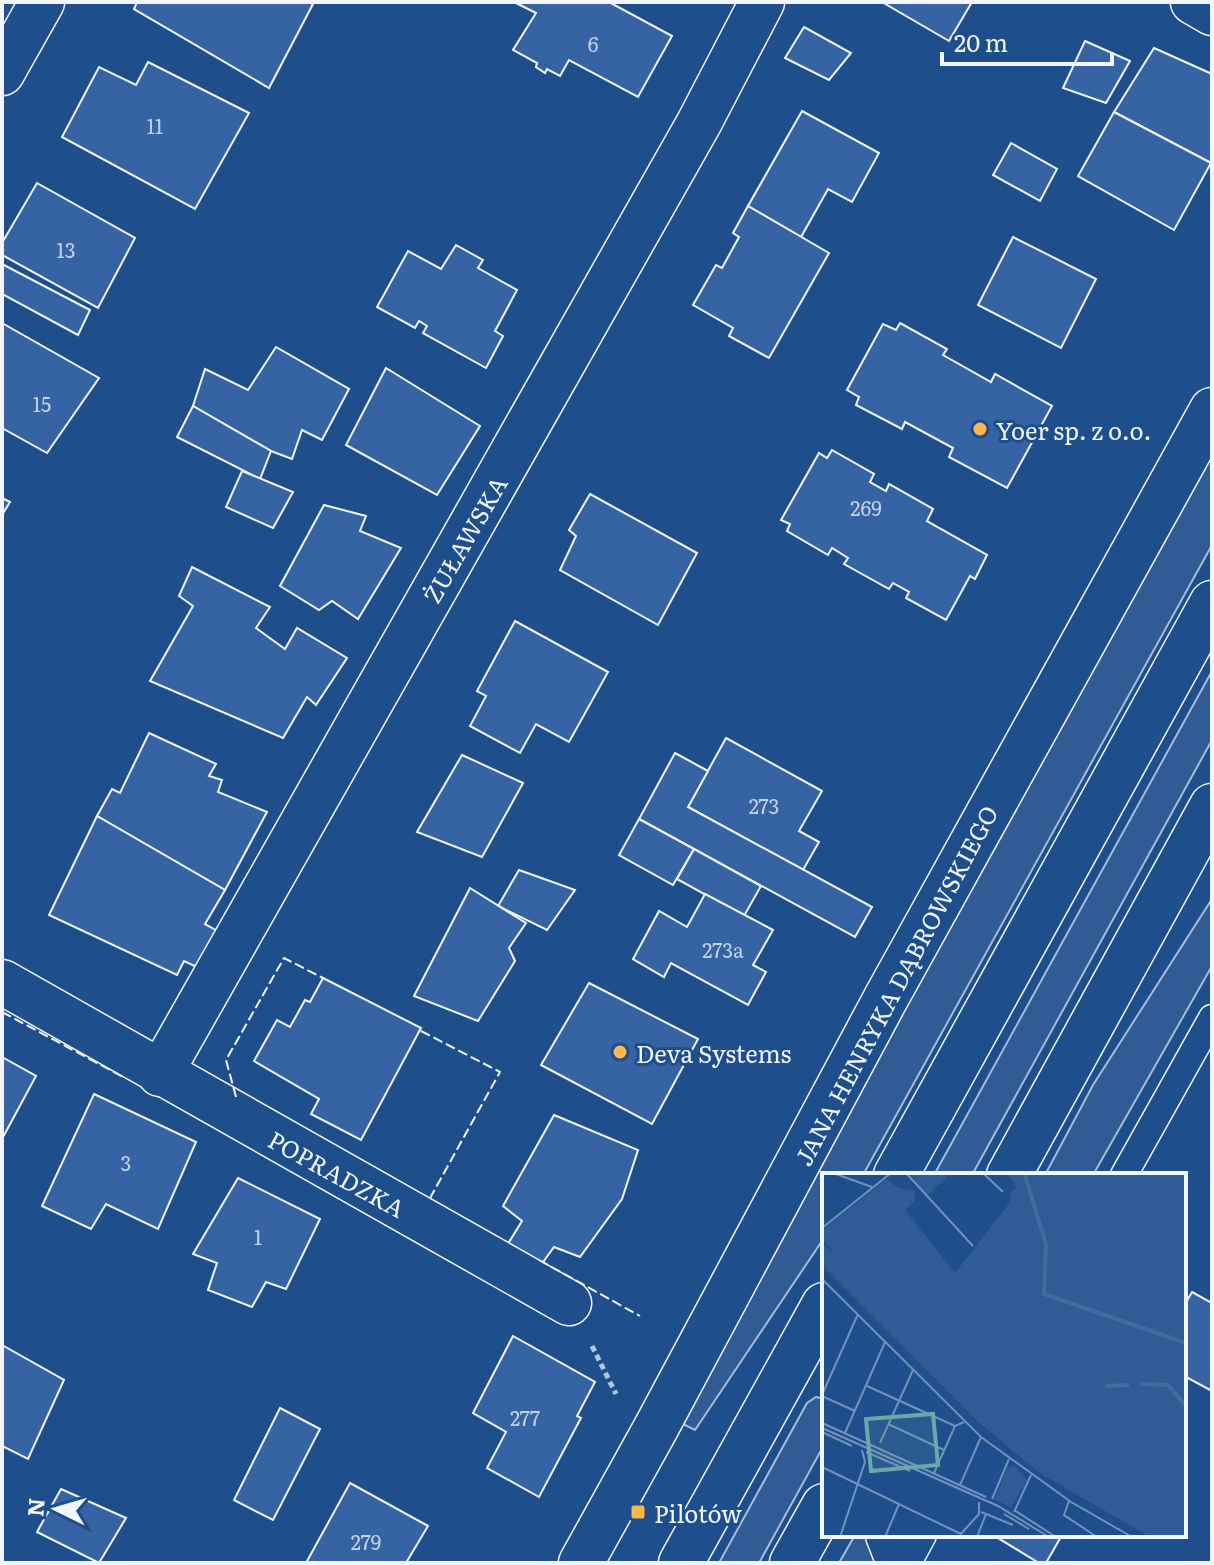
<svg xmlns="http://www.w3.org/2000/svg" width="1214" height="1565" font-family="Literata,serif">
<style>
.built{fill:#305b95;stroke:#a8bbd7;stroke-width:2}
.building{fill:#3563a3;stroke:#f2f6ff;stroke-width:2}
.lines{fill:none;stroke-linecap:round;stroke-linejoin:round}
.lane-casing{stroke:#f2f6ff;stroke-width:29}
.street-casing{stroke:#f2f6ff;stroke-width:47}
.secondary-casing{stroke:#f2f6ff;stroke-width:47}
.path{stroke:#b3c4dc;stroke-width:5;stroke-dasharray:6 4;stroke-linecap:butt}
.lane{stroke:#1f4e8c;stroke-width:26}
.street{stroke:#1f4e8c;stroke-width:44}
.secondary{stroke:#1f4e8c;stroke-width:44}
.fence{stroke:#f2f6ff;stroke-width:2;stroke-dasharray:10 4;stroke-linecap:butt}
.poi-dot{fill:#ffb74d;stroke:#1f4e8c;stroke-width:3}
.labels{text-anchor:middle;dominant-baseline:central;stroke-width:6;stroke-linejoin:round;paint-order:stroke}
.number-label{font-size:20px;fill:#c3d1e8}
.poi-label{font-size:24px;fill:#f2f6ff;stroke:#1f4e8c;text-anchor:start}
.street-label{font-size:24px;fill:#f2f6ff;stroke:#1f4e8c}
.inset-river{fill:none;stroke:#446ba0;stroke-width:4}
.inset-road{fill:none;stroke:#7391ba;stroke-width:2}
.view{fill:#6aa9a8;fill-opacity:0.15;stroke:#6aa9a8;stroke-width:4}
.inset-edge{fill:none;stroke:#f2f6ff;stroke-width:4}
</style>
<rect width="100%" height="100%" fill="#1f4e8c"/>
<g class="built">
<polygon points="1212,437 1212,545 863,1175 824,1175 824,1238 695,1430 677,1421"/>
<polygon points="1212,671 1212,740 972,1175 934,1175"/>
<polygon points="1212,899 1212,966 1093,1175 1045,1175 1093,1085"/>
<polygon points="816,1397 824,1399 824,1445 759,1563 719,1563 807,1403"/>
<polygon points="855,1535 867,1535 876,1563 839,1563"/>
</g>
<g class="building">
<polygon points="137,2 308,2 313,4 269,88 134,9"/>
<polygon points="514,2 609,2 672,36 638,97 569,60 560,76 547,69 545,73 536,67 537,63 513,50 536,13"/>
<polygon points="882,2 972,2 949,41"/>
<polygon points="804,27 851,53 829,80 785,58"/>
<polygon points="1085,41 1130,61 1106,103 1063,88"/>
<polygon points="1154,48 1212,74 1211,163 1114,112"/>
<polygon points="148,62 249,113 195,209 62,137 99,67 136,85"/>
<polygon points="802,111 879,153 852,202 828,189 801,237 748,206"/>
<polygon points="1114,112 1211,163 1174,230 1078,176"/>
<polygon points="1011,143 1057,169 1040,201 993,175"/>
<polygon points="37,183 135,238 98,308 2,255 2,243"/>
<polygon points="748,206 829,253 769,358 729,336 733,328 693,305 716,265 722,268 739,237 733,233"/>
<polygon points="1013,237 1096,279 1061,348 978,305"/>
<polygon points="456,245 483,260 478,268 517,290 495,331 503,336 486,368 423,333 427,326 419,321 415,328 377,307 408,251 441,269"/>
<polygon points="2,264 90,310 78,335 2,294"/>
<polygon points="2,323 99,378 47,453 2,428"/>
<polygon points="900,323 947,349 943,355 991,382 995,374 1052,406 1007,488 949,457 953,448 905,422 902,429 856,405 859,397 847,390 883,324 896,330"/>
<polygon points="276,347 349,389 322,440 302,430 292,459 271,451 193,406 205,369 248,390"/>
<polygon points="386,368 480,426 437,495 346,445"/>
<polygon points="193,406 271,451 260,479 177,437"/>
<polygon points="832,450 874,474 870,482 886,491 889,484 933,509 927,521 987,555 975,579 970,576 946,620 906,598 909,592 893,583 889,589 844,564 848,558 832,548 828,555 787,531 790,524 781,520 819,453 827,458"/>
<polygon points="242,471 293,492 273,528 226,507"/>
<polygon points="590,494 697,553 658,625 560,570 576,536 569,530"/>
<polygon points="2,498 10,502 2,515"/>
<polygon points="324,505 366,516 360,531 401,548 358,619 332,601 319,610 280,586"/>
<polygon points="192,567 270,607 256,628 285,649 297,628 347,658 316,705 307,697 283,738 150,681 193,606 179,596"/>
<polygon points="515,621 608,672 569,742 536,724 520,753 470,726 486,696 477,691"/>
<polygon points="149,733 216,764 209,776 222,780 218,792 267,812 225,890 97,816 112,789 120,793"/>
<polygon points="726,738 822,791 799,831 819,842 803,870 688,807"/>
<polygon points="675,753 708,771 688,807 872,907 855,937 639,819"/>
<polygon points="462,755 523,783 482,857 417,832"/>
<polygon points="97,816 225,890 205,924 223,934 199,968 184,961 177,975 49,915"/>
<polygon points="639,819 694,849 673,885 619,855"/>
<polygon points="694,849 761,886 744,916 677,879"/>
<polygon points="519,870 575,890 547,930 498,906"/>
<polygon points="470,888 526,923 509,948 515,961 478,1021 414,996"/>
<polygon points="705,894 773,930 753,965 766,972 748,1005 671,963 664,977 633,959 659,911 687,927"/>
<polygon points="323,978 421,1028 361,1140 311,1114 319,1099 254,1061 277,1020 290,1027 305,1000 310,1002"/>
<polygon points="589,983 698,1039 652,1124 541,1065"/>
<polygon points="2,1057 36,1076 2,1139"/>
<polygon points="94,1094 196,1142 158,1229 106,1204 91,1229 42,1206"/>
<polygon points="554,1115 638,1150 622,1199 580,1257 554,1247 541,1265 506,1247 522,1221 503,1206"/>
<polygon points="238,1178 320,1219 286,1289 266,1282 252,1307 208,1290 217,1263 193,1254"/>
<polygon points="1192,1292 1212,1303 1212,1391 1184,1376 1184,1306"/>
<polygon points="513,1336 595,1382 577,1416 581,1418 539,1497 487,1468 506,1432 473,1413"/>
<polygon points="2,1345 64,1380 28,1459 2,1446"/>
<polygon points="280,1408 320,1429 273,1520 234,1500"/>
<polygon points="350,1483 428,1526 406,1563 306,1563"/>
<polygon points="61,1489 126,1518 99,1563 37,1532"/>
<polygon points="993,1535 1062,1535 1046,1563 1039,1563"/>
</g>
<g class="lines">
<defs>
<g id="lane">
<polyline points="1124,1175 1212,1018"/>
<polyline points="908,1563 923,1535"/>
</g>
<g id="street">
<polyline points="1193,2 1212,13"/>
<polyline points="2,73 42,2"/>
<polyline points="2,982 569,1303"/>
<polyline points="160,1074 699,123 762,2"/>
<polyline points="888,1535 899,1563"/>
<polyline points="581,1563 657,1426 886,998 1212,410"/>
</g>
<g id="secondary">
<polyline points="896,1175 1212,603"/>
<polyline points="1009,1175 1212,806"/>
<polyline points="681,1563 824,1305"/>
<polyline points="792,1563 824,1506"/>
</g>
</defs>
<use href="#lane" class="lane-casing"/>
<use href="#street" class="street-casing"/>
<use href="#secondary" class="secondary-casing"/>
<polyline class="path" points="592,1346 616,1394"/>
<use href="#lane" class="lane"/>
<use href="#street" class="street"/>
<use href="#secondary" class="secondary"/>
<g class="fence">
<polyline points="2,1012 125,1078"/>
<polyline points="421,1031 500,1072 429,1200"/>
<polyline points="236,1097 226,1060 284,958 323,978"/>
<polyline points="539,1260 640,1316"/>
</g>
</g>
<g class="poi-dot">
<circle cx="980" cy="429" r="8"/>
<circle cx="620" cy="1052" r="8"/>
<rect x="630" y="1504" width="16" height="16" rx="4"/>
</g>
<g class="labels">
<g class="number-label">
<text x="593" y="43">6</text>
<text x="155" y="125">11</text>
<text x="66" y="249">13</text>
<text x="42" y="403">15</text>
<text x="866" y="507">269</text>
<text x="764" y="805">273</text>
<text x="723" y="949">273a</text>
<text x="126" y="1162">3</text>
<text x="258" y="1236">1</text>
<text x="525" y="1417">277</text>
<text x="366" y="1541">279</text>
</g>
<g class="poi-label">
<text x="996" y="429">Yoer sp. z o.o.</text>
<text x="636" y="1052">Deva Systems</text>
<text x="654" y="1512">Pilotów</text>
</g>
<g class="street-label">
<text transform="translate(464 539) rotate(-60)">ŻUŁAWSKA</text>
<text transform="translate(895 985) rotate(-62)">JANA HENRYKA DĄBROWSKIEGO</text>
<text transform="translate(337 1173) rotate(29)">POPRADZKA</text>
</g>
</g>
<g transform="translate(822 1173)">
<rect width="364" height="364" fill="#1f4e8c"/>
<path d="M87,0H124L125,4L105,23ZM184,0H364V364H328L216,299L153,246L0,92V70L14,81L0,66V57L65,6L76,15L93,18V28L83,37L133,100L189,28L187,21L195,14ZM192,292L205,307L189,335L172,326L185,296Z" fill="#305b95"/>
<path class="inset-river" d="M202,0L224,71L222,121L364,170M318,211L346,212L364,233M283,213L307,212"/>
<path class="inset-road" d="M11,0L50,14M84,0L151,73M161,0L181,19M0,55L69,0M0,106L159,264L249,329L310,364M45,213L133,253M0,222L36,141M0,223L33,238M0,250L164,324M66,251L122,277M0,255L176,333L227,364M0,259L30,273M23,260L63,169M58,270L91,197M44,279L88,298M0,294L139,361M112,300L133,253L142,249M138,312L159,264M170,326L187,286M247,328L242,342L275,364M192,337L234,364M159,339L191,352M192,339L209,302M182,341L207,356M18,364L43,289L40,277M63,364L77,331M136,364L157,341V329M155,364L164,341"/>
<path class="view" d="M111,241L116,292L49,298L44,246Z"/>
<rect width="364" height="364" class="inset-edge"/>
</g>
<rect width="1214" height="1565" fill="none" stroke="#f2f6ff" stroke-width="8"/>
<g transform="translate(56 1509) rotate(275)" stroke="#1f4e8c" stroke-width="6" paint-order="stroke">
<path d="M0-6L14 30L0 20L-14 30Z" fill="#f2f6ff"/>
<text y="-12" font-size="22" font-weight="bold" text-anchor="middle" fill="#f2f6ff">N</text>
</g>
<path d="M942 52v12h170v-12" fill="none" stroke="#f2f6ff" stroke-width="4"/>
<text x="954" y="52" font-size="24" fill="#f2f6ff" stroke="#1f4e8c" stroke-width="6" paint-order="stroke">20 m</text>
</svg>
